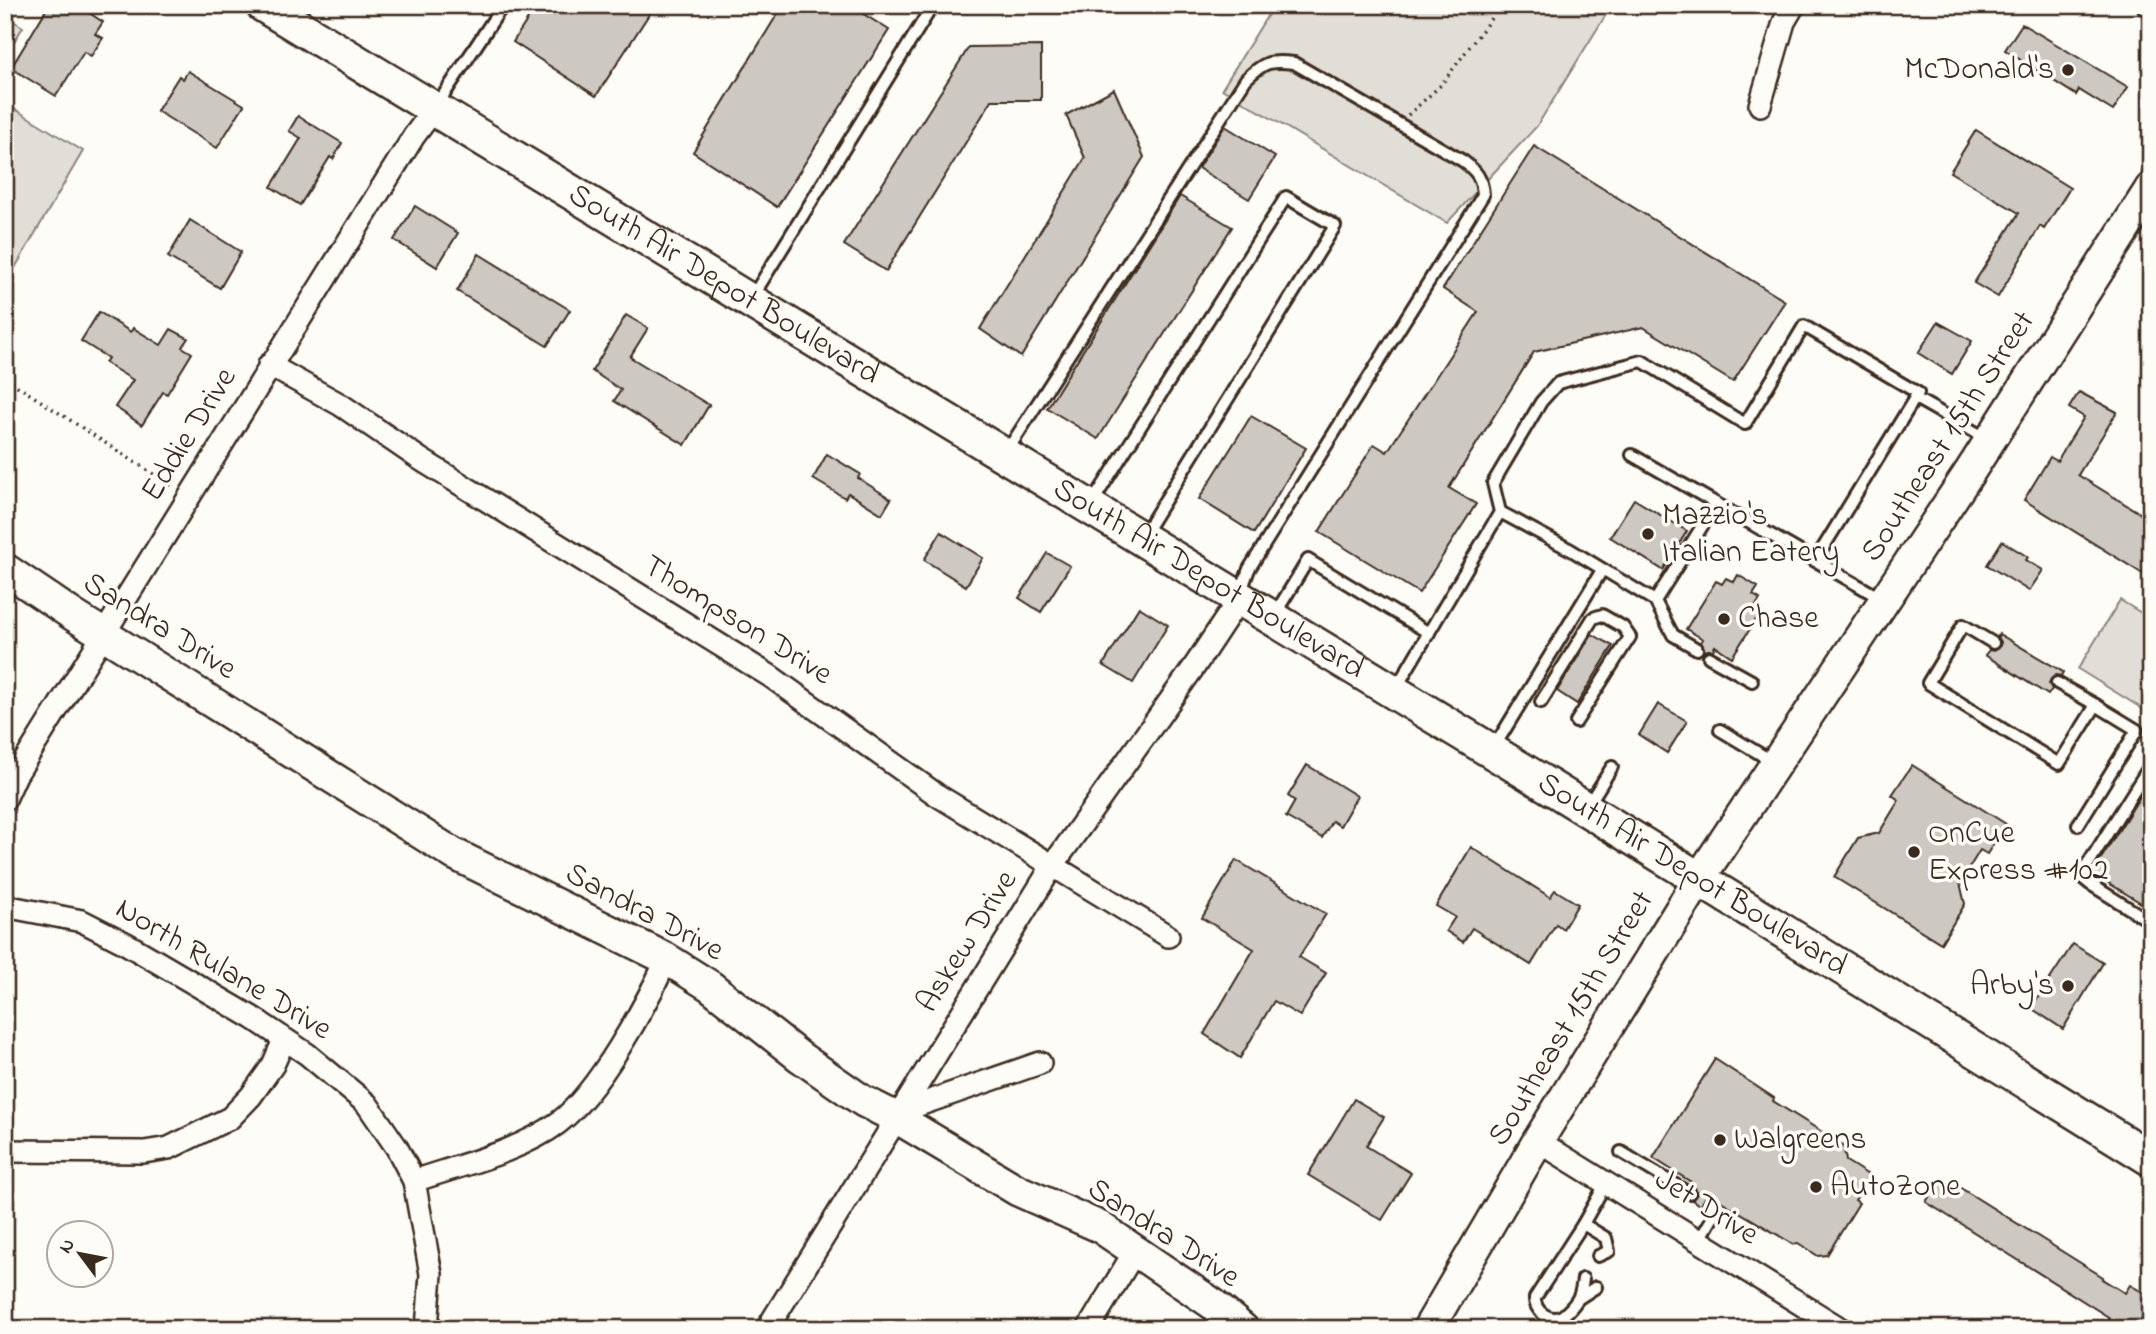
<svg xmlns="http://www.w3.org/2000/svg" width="2156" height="1334" font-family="'Indie Flower',sans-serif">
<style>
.green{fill:#e1ded7;stroke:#8e847a;stroke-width:2}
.building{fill:#cdc8c2;stroke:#3b2a1e;stroke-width:2}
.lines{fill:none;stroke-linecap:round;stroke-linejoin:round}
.lane-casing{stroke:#3b2a1e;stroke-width:16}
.street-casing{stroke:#3b2a1e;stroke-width:26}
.secondary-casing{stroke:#3b2a1e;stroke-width:35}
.primary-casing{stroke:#3b2a1e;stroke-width:38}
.path{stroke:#3b2a1e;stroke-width:3.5;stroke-dasharray:2 5;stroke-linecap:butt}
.lane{stroke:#fdfcf7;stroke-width:10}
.street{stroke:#fdfcf7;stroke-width:21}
.secondary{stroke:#fdfcf7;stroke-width:30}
.primary{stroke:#fdfcf7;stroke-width:33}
.poi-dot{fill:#3b2a1e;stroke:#fdfcf7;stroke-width:2.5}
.labels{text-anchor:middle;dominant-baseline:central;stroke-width:7;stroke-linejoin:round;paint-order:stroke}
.poi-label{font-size:32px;fill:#3b2a1e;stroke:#fdfcf7;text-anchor:start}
.street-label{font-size:32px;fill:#3b2a1e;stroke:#fdfcf7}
</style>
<rect width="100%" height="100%" fill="#fdfcf7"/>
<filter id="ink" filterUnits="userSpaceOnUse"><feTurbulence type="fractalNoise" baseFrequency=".0143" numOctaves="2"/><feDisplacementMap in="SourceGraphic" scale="14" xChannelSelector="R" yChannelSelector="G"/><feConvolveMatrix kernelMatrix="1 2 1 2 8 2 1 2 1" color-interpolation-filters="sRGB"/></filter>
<g filter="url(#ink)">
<g class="green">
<polygon points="1274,5 1612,5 1537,126 1447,223 1222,89"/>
<polygon points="5,16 23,27 5,56"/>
<polygon points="5,103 83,151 5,285"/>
<polygon points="2120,600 2151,619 2151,714 2078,669"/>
</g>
<g class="building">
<polygon points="49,5 77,5 103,22 95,34 103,38 91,56 84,52 56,96 11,68"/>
<polygon points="537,5 655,5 596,96 513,42"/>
<polygon points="783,5 849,5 889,30 777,207 693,152"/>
<polygon points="2022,24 2128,87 2113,111 2079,90 2076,95 2005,50"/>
<polygon points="1041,46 1041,100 992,100 886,271 844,245 969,47"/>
<polygon points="188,71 244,105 217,148 157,111 179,76 183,79"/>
<polygon points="1114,89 1144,157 1021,357 980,329 1085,158 1066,115"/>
<polygon points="298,116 342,143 333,159 330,157 300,205 271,187 301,138 289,131"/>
<polygon points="1225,126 1275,157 1249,199 1198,168"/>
<polygon points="1976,130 2070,188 2044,229 2040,226 1998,297 1974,283 2019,213 1950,172"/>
<polygon points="1534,146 1785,301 1733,382 1643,327 1534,352 1449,488 1476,504 1419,593 1319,532 1374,444 1387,452 1478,312 1443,289"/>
<polygon points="1180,196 1232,227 1098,439 1047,408"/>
<polygon points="415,206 458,233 437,267 394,240"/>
<polygon points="190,220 241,252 220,288 168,257"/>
<polygon points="479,254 570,310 547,346 457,291"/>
<polygon points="99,312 131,332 133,328 161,345 171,329 188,338 182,347 192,353 167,394 163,392 142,425 115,407 133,380 105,363 108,358 81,341"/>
<polygon points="626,315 648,328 630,357 709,405 685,445 614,401 621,390 592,371"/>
<polygon points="1938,322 1972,341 1952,374 1918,353"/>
<polygon points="2079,392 2117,412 2078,475 2151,520 2151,579 2024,500 2050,457 2057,461 2084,417 2069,408"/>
<polygon points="1251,416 1306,448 1254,533 1199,499"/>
<polygon points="827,454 860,474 858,478 891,499 882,514 848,493 845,498 813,479"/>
<polygon points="1634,499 1687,531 1663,570 1610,537"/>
<polygon points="941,532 983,558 966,586 924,560"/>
<polygon points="2002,541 2028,557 2026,560 2043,570 2029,591 1987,565"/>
<polygon points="1047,553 1070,566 1041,612 1019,598"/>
<polygon points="1738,575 1758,587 1753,595 1760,599 1756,606 1762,610 1732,657 1715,646 1713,650 1705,651 1701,642 1703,639 1686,629 1716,581 1722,584 1726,578 1734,582"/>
<polygon points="1139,607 1168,625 1133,683 1103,665"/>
<polygon points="1592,634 1613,646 1577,704 1557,691"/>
<polygon points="1999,634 2063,672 2061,676 2056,675 2051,679 2049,684 2052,689 2048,695 1985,655 1989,650 1994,651 1999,648 2001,642 1998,637"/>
<polygon points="1658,704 1687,721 1667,753 1639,735"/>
<polygon points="1307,765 1357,796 1340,826 1332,821 1322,838 1286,817 1295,801 1288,796"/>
<polygon points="1912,765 2006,824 1987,854 1980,850 1960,883 1965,904 1941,943 1834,877 1858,838 1879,833 1899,800 1892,795"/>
<polygon points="2151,779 2151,909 2092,873"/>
<polygon points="1471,847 1550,897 1555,890 1578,904 1563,929 1556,924 1531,965 1472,928 1463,942 1446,931 1455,917 1436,906"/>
<polygon points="1236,860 1326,914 1299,957 1326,973 1300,1016 1274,1001 1240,1058 1204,1034 1254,949 1202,918"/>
<polygon points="2073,944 2103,963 2063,1029 2031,1008"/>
<polygon points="1715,1059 1774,1098 1773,1101 1843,1145 1846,1161 1870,1176 1855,1200 1859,1203 1827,1255 1818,1256 1798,1243 1793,1244 1714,1197 1705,1198 1701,1206 1692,1200 1697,1194 1694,1184 1653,1158"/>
<polygon points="1354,1099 1384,1117 1366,1146 1411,1173 1382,1220 1308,1175"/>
<polygon points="1940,1179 1950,1185 1951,1182 2103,1277 2102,1279 2125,1293 2130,1285 2151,1297 2151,1329 2124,1329 2109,1320 2110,1318 1926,1202"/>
</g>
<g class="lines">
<defs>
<g id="lane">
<polyline points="437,105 503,5"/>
<polyline points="751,299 933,5"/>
<polyline points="1915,398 1989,440"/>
<path d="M1007,451L1246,79C1264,62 1269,60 1294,63L1463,161C1476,171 1482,177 1483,195L1249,569L1240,594"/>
<polyline points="1632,455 1882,599"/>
<polyline points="1092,503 1286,197 1335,226 1144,534"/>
<polyline points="1500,512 1571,550 1655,601 1673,635 1697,649"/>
<polyline points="1655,601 1716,504"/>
<polyline points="1275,614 1308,560 1429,633"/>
<polyline points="1993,643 1963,625 1928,683 2059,764 2096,705 2057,683"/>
<polyline points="1709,657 1752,681"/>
<polyline points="1395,690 1500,512 1493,483 1541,402 1558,383 1642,361 1745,424 1804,326 1918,393 1815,561"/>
<polyline points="1541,702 1593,618 1602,615 1623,627 1630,637 1576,722"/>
<polyline points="1720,730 1775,763"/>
<polyline points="1493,749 1602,570"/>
<polyline points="2151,764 2083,872 2084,879 2090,884 2151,922"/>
<polyline points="1587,807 1612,767"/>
<polyline points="2078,825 2137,730 2096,705"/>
<polyline points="1621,1152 1689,1193"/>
<polyline points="1583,1224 1606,1238 1609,1251 1598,1256"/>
<polyline points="1699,1241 1717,1210 1709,1205"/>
<path d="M1583,1279C1582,1286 1581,1295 1577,1300C1574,1305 1567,1313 1562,1316C1549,1323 1534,1310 1535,1298L1583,1224L1606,1183"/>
<polyline points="1579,1298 1596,1287"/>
</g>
<g id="street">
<polyline points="2148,5 2151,7"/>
<polyline points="1760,105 1784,22 1794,5"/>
<polyline points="269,365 341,405 420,459 770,676 937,795 1168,936"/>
<polyline points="5,799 16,775 414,136 435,108"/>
<polyline points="5,906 82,921 125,943 253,1018 307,1054 367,1104 397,1148 414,1181 431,1274 427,1329"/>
<polyline points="901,1111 1040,1063"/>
<polyline points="1538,1141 1841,1329"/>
<polyline points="5,1151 144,1152 169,1148 230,1118 251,1096 273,1065 284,1040"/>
<path d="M414,1181C460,1165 519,1152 558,1123C598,1093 646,1005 667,959"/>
<polyline points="767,1329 1053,865 1194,667 1239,599"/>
<polyline points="1088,1329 1135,1251"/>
</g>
<g id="secondary">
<polyline points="5,569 73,615 454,854 667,959 710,986 800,1057 863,1101 897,1118 1017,1190 1100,1227 1213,1304 1243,1329"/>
<polyline points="1428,1329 1538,1141 1699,879 1971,470 2151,188"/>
</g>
<g id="primary">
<path id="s1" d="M263,5L1552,788L2151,1159"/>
</g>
</defs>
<use href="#lane" class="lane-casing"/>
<use href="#street" class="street-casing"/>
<use href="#secondary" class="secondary-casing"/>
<use href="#primary" class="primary-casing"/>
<g class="path">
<polyline points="1408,115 1441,85 1501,5"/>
<polyline points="5,378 175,488"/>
</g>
<use href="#lane" class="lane"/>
<use href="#street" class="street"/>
<use href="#secondary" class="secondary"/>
<use href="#primary" class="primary"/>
</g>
</g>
<g class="poi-dot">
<circle cx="2068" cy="70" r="7"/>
<circle cx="1648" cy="534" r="7"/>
<circle cx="1724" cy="619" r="7"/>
<circle cx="1914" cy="852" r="7"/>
<circle cx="2068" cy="986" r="7"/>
<circle cx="1720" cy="1140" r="7"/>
<circle cx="1816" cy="1187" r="7"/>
</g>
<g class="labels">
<g class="poi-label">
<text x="2054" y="70" text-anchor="end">McDonald's</text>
<text x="1662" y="516">Mazzio's<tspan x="1662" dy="37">Italian Eatery</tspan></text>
<text x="1738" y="619">Chase</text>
<text x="1928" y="834">OnCue<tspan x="1928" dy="37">Express #102</tspan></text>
<text x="2054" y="986" text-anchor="end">Arby's</text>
<text x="1734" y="1140">Walgreens</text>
<text x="1830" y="1187">AutoZone</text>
</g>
<g class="street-label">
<text stroke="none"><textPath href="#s1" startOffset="539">South Air Depot Boulevard</textPath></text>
<text transform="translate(190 435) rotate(-58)">Eddie Drive</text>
<text transform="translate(1949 437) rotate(-57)">Southeast 15th Street</text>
<text stroke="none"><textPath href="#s1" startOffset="1106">South Air Depot Boulevard</textPath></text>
<text transform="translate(737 621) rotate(32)">Thompson Drive</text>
<text transform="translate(159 627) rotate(32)">Sandra Drive</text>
<text stroke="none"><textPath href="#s1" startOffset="1673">South Air Depot Boulevard</textPath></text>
<text transform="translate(644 913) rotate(28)">Sandra Drive</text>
<text transform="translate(968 942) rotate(-58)">Askew Drive</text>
<text transform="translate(223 970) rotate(31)">North Rulane Drive</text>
<text transform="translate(1572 1019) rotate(-59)">Southeast 15th Street</text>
<text transform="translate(1706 1208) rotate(32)">Jet Drive</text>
<text transform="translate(1163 1234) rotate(33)">Sandra Drive</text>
</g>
</g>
<rect width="2156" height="1334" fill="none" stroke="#fdfcf7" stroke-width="28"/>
<rect x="14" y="14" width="2128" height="1306" fill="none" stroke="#3b2a1e" stroke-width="2.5" filter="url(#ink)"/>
<g transform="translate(80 1254) rotate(302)"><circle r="33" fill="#fdfcf7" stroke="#afa8a0" stroke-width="2"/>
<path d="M0-5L12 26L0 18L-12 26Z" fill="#3b2a1e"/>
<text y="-10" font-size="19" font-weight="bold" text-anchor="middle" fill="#3b2a1e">N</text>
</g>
</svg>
